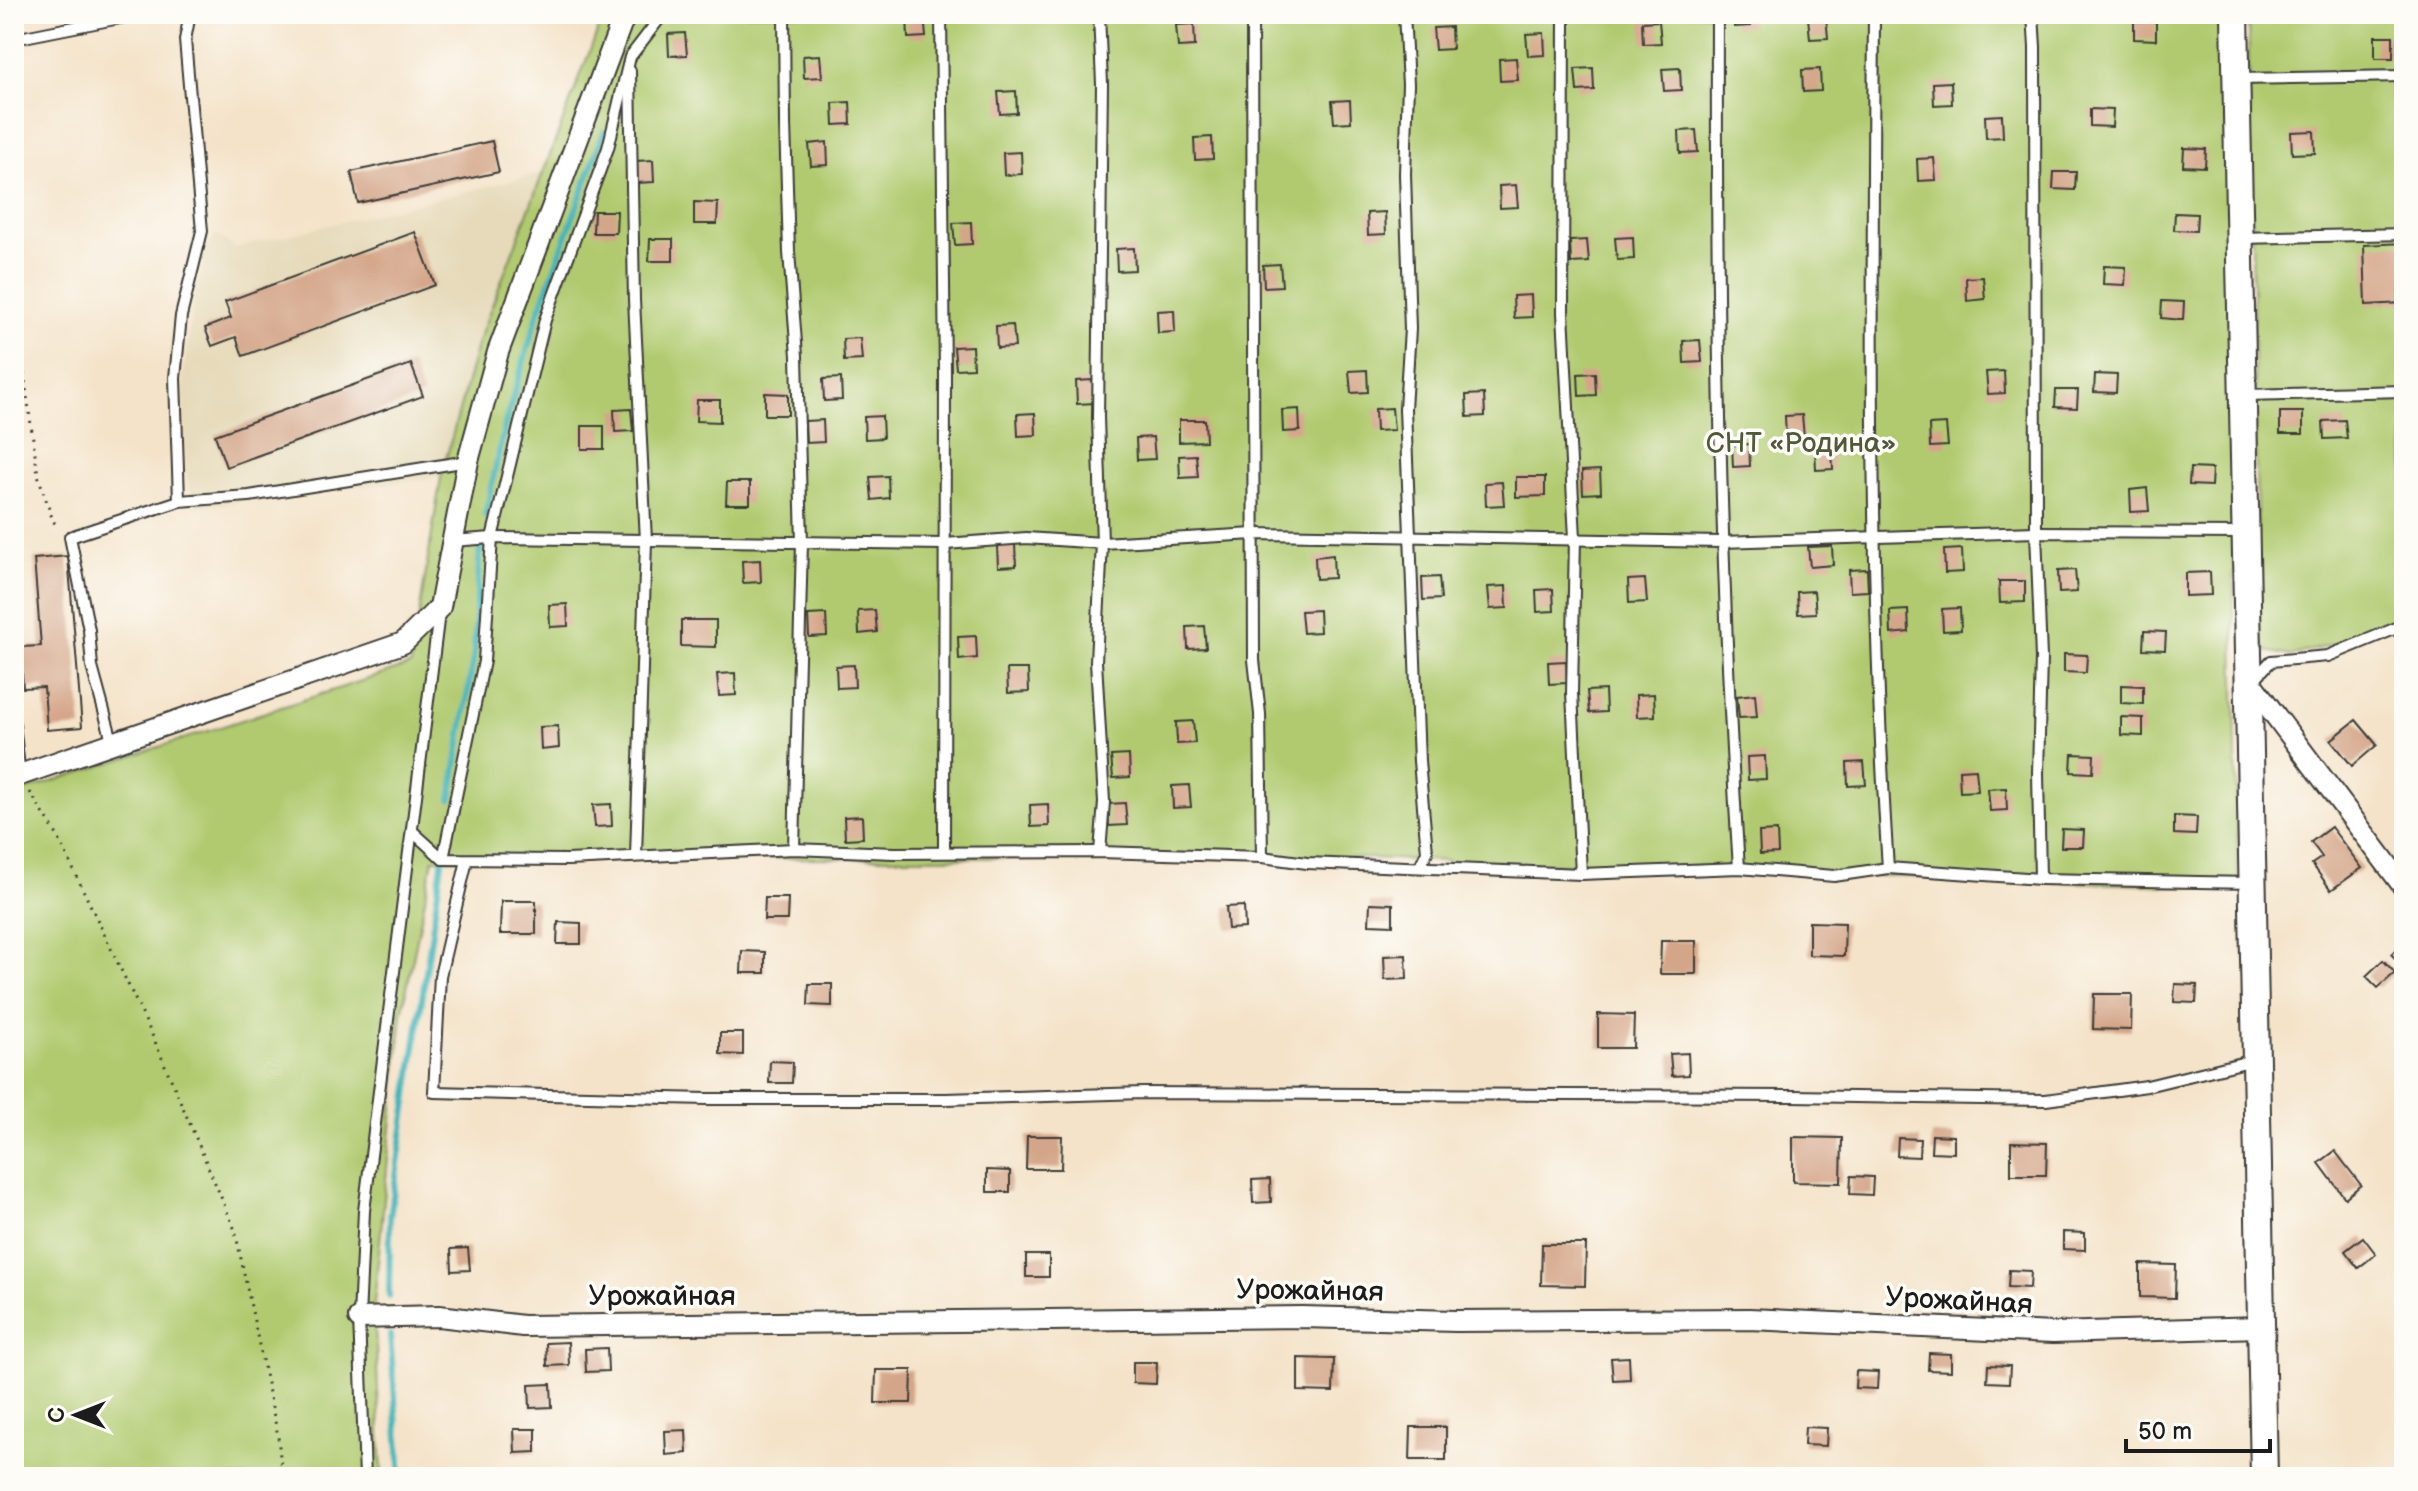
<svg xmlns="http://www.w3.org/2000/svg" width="2418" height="1491" font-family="'Balsamiq Sans',sans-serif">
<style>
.built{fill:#e6daba}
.green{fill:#b1ca70;stroke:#667346;stroke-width:2}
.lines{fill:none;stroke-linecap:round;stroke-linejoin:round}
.stream{stroke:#45b5bc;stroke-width:6}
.building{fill:#d4a689}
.service-casing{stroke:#3c3a36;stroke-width:14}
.minor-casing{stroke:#3c3a36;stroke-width:24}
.tertiary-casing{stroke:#3c3a36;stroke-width:30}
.path{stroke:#3c3a36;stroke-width:3;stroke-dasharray:2 6;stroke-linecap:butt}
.service{stroke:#fff;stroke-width:10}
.minor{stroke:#fff;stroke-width:20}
.tertiary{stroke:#fff;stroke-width:26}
.labels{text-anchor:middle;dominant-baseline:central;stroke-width:7;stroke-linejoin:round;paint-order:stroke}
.park-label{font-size:28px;fill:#505939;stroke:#fdfcf7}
.street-label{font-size:28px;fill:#1c1c1c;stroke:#fdfcf7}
</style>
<rect width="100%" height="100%" fill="#fdfcf7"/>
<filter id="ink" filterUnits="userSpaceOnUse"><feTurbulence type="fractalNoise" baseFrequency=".0125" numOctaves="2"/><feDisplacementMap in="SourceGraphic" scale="16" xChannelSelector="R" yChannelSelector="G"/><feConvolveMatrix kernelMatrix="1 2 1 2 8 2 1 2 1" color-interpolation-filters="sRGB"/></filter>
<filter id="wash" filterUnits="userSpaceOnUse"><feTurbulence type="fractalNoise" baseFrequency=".006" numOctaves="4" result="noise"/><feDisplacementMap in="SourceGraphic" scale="32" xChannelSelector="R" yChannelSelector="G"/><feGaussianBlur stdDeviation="1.8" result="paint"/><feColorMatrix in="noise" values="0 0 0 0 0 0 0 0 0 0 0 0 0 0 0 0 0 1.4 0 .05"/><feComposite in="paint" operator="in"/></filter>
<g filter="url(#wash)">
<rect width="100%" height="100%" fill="#f4e3c9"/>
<polygon class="built" points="546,172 478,342 441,477 195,507 186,474 183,376 194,297 206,251 216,234 235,248"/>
<g class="green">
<polygon points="604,14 2225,14 2238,888 1335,857 433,859 402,1013 374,1304 382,1477 14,1477 14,794 411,665 441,477 478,342"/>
<polygon points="2248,14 2404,14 2404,614 2334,644 2291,656 2266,651 2259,634"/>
</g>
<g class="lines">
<g class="stream">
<polyline points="14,18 33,14"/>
<polyline points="485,515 506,420 538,314 604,132"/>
<polyline points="451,799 474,653 480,545"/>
<polyline points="389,1296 390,1217 443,856"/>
<polyline points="390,1335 401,1477"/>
</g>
</g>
<g id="blocks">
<g class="building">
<polygon points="1733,14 1751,14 1751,26 1734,27"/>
<polygon points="924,15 926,37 908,38 907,16"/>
<polygon points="1826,16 1828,38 1810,39 1808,17"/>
<polygon points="1659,21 1661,43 1643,44 1642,22"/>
<polygon points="2134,21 2156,22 2156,40 2134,39"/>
<polygon points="1194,24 1195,46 1178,47 1176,25"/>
<polygon points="1451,27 1452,49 1435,50 1433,28"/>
<polygon points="685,33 687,55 669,56 668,34"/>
<polygon points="1544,33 1545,55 1528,56 1526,34"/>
<rect x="2375" y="36" width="18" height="22"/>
<polygon points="820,55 822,77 804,78 803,56"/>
<polygon points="1516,58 1518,80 1500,81 1499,59"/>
<polygon points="1593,68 1594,90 1577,91 1575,69"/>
<polygon points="1680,68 1681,90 1664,91 1662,69"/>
<polygon points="1820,69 1821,91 1803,92 1802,70"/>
<polygon points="1951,82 1952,104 1934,105 1933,83"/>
<polygon points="1016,91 1017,113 1000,114 998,92"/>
<polygon points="1350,100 1351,122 1334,123 1332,101"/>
<polygon points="850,102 851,124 834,125 833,103"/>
<polygon points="2090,109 2113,110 2112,127 2090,126"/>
<polygon points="2002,115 2003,137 1986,138 1985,116"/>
<polygon points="1696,130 1698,152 1680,153 1679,131"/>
<polygon points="2314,131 2315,153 2292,154 2291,132"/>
<polygon points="1212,137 1213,159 1195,160 1194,138"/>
<polygon points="492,141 499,172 358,203 351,172"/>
<polygon points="827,142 828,165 811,166 809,144"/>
<polygon points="2184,148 2206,149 2205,167 2183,166"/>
<polygon points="1021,152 1022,174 1004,175 1003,153"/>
<polygon points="1934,158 1936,180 1918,181 1917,159"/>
<polygon points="653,160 654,182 637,183 636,161"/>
<polygon points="2054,172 2076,172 2075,190 2053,189"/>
<polygon points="1516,185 1518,207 1500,208 1499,186"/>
<polygon points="694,202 718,203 717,224 694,224"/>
<polygon points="594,211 617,211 616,233 593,233"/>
<polygon points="1385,212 1386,234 1368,235 1367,213"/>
<polygon points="2175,213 2197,214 2196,231 2174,230"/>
<polygon points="971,222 972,244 955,245 953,223"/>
<polygon points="415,232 435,285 243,356 236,337 212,346 205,328 231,318 225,302"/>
<polygon points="1633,237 1634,259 1617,260 1615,238"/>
<polygon points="650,239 673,239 673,261 649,261"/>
<polygon points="1587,240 1589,262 1571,263 1570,241"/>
<polygon points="2404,243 2404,303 2366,305 2364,245"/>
<polygon points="1134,248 1135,270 1117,271 1116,249"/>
<polygon points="1280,264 1282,286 1264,287 1263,265"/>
<polygon points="2104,266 2126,267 2125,285 2103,284"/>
<polygon points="1983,277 1985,299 1967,301 1966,278"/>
<polygon points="1531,295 1532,317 1514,318 1513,296"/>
<polygon points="2162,301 2184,302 2183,320 2161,318"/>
<polygon points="1174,310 1175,332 1158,333 1157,311"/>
<polygon points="1013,325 1015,347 997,348 996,326"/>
<polygon points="860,338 862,360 844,361 843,339"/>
<polygon points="1700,340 1702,362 1684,363 1683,341"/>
<polygon points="972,346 973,368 956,369 954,347"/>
<polygon points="411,364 423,396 226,467 215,435"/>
<polygon points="1367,370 1368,392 1351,393 1349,371"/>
<polygon points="2004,371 2005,393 1988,394 1986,372"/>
<polygon points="1595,373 1596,395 1579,396 1578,374"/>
<polygon points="2095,374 2117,375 2116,393 2094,392"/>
<polygon points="841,378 842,400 824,401 823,379"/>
<polygon points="1093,380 1095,403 1077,404 1076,381"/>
<polygon points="2056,390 2078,390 2077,408 2055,407"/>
<polygon points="765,393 788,394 788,415 765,415"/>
<polygon points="1484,394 1485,416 1467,417 1466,395"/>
<polygon points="697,400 720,400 720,422 696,421"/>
<polygon points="1392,408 1394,430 1376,431 1375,409"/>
<polygon points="631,409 633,431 615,432 614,410"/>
<polygon points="1299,409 1300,431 1283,432 1282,410"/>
<rect x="2280" y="412" width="23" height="22"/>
<polygon points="1035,413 1036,435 1018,436 1017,414"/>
<polygon points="1802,415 1804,437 1786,438 1785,416"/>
<polygon points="882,416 883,438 865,439 864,417"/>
<polygon points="823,420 824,442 806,443 805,421"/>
<polygon points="1179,420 1205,420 1206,441 1179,442"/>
<polygon points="2345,420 2347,438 2324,439 2323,421"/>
<polygon points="1946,424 1948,446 1930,447 1929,425"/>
<rect x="582" y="426" width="22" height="23"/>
<polygon points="1153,437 1155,459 1137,460 1136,438"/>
<polygon points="1749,444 1750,466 1733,467 1732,445"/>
<polygon points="1832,446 1833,469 1816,470 1815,447"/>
<polygon points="1196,455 1198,477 1180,478 1179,456"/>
<polygon points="2190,468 2212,469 2211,486 2189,485"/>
<polygon points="1600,470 1601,493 1583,494 1582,471"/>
<polygon points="888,476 889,498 872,500 870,477"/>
<polygon points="1516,477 1545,477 1545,496 1516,497"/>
<polygon points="727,482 750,482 750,504 726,504"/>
<polygon points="1502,482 1504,505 1486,506 1485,483"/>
<polygon points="2147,488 2149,511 2131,512 2130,490"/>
<polygon points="1015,544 1016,566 998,567 997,545"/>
<polygon points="1832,546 1833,565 1810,567 1808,547"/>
<polygon points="1962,549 1963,572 1945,573 1944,550"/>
<polygon points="1333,555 1334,578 1316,579 1315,557"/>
<polygon points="68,556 82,727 47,730 44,687 23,688 20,647 41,646 34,559"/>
<polygon points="760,560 761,582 743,583 742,561"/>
<polygon points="1867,569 1868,591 1850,592 1849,570"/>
<polygon points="2075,570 2077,592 2059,593 2058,571"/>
<polygon points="2210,572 2211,595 2185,596 2185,573"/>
<polygon points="1439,577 1441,599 1423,600 1422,578"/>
<polygon points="1645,579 1647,602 1629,603 1628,580"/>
<polygon points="1999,581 2025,581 2025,602 2000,603"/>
<polygon points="1506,586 1507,608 1490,609 1488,587"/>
<polygon points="1553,589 1554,611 1537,612 1536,590"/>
<polygon points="1814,591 1816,613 1798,614 1797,592"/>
<polygon points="567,604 568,626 550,627 549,605"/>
<polygon points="1960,608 1961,630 1943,631 1942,609"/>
<polygon points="875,610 877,632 859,634 858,611"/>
<polygon points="1319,610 1320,632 1303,633 1301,611"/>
<polygon points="1908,610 1909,632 1891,634 1890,611"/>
<polygon points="826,614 827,636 809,637 808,615"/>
<polygon points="681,620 716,620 716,647 681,646"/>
<polygon points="1204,626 1206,648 1188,649 1187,627"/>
<polygon points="2144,631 2166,632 2165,650 2143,649"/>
<polygon points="976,636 977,658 959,660 958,637"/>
<polygon points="2064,654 2087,655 2086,673 2064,672"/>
<polygon points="1566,661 1567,683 1549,684 1548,662"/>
<polygon points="854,665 855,687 837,688 836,666"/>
<polygon points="1007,669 1028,669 1029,692 1008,693"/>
<polygon points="735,673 736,695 719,696 717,674"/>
<polygon points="2121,685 2143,686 2143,704 2121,703"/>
<polygon points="1605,690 1606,712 1589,713 1587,691"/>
<polygon points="1654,694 1655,716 1637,717 1636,695"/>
<polygon points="1755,694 1757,717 1739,718 1737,696"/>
<polygon points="2121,717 2143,718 2143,736 2121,735"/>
<polygon points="2356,720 2377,745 2352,766 2331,740"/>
<polygon points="1193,721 1195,743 1177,744 1176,722"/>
<polygon points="558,726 559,748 541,750 540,727"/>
<polygon points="2072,754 2094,755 2093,773 2071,772"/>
<polygon points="1129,755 1130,777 1113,778 1111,756"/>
<polygon points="1765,756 1766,779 1748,780 1747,757"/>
<polygon points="1864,762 1866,785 1848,786 1847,763"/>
<polygon points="1976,769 1978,791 1960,792 1959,770"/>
<polygon points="1189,785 1191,807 1173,808 1172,786"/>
<polygon points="2006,788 2007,810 1990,811 1988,789"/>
<polygon points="1125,803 1127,825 1109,826 1108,804"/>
<polygon points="611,804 612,826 595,827 593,805"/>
<polygon points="1048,804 1049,826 1031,827 1030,805"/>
<polygon points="862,816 863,838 845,839 844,817"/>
<polygon points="2174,816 2197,817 2196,835 2174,834"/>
<polygon points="2331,827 2362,868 2331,890 2312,864 2322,857 2311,842"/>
<polygon points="2062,829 2084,830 2083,847 2061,847"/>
<polygon points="1777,831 1778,853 1760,854 1759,832"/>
<polygon points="765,898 788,898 787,920 764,920"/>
<polygon points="501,901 536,901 536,934 500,934"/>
<polygon points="1370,903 1393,904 1393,925 1369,924"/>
<polygon points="1244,906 1245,928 1228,929 1226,907"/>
<polygon points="558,922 581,923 581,944 557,944"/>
<polygon points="1809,922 1845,923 1844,956 1809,955"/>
<polygon points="1661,941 1696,941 1696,974 1660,974"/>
<polygon points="2404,942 2404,968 2391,954"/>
<polygon points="742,951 765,952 765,973 741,973"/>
<polygon points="1406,955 1407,979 1385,980 1384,956"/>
<polygon points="2383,960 2395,973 2378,988 2366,976"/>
<polygon points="809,984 832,984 832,1006 808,1005"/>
<polygon points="2175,984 2197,985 2196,1003 2174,1002"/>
<polygon points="2094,994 2132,994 2131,1030 2093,1029"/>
<polygon points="1598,1014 1634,1015 1633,1048 1598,1048"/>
<polygon points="720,1033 743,1033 743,1055 720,1054"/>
<polygon points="1688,1053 1689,1075 1672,1076 1670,1054"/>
<polygon points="770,1061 793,1062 792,1083 769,1083"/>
<polygon points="1932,1135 1954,1136 1954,1153 1931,1152"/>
<polygon points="1027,1136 1062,1136 1061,1169 1026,1169"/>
<polygon points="1793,1137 1842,1138 1841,1183 1793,1182"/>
<polygon points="1898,1138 1920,1139 1919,1157 1897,1156"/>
<polygon points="2011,1142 2047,1143 2046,1175 2011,1175"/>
<polygon points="2335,1151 2361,1185 2345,1198 2319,1163"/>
<polygon points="987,1170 1010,1171 1010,1192 987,1192"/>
<polygon points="1851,1176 1873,1177 1872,1195 1850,1194"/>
<polygon points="1270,1179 1271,1202 1253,1203 1252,1180"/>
<polygon points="2063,1232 2085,1233 2085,1250 2063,1249"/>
<polygon points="2363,1237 2376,1254 2358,1268 2345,1251"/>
<polygon points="1542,1244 1586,1244 1585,1286 1541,1285"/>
<polygon points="468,1248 470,1270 452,1271 451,1249"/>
<rect x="1026" y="1255" width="23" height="22"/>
<polygon points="2140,1264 2176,1265 2175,1298 2140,1297"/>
<polygon points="2009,1270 2031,1271 2030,1288 2008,1287"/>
<polygon points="568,1342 569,1365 547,1366 546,1343"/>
<polygon points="607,1348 608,1371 586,1372 585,1349"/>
<polygon points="1929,1353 1951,1354 1951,1371 1928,1370"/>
<polygon points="1629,1357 1630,1379 1613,1380 1611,1358"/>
<polygon points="1298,1358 1334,1359 1333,1392 1298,1391"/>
<polygon points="1133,1362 1157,1362 1156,1384 1133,1383"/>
<polygon points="1988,1365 2010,1366 2009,1383 1987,1382"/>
<polygon points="876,1370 912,1370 911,1403 875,1403"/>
<polygon points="1856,1371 1878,1372 1877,1389 1855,1388"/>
<polygon points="551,1384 552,1407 530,1408 529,1385"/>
<polygon points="1411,1427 1446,1427 1446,1460 1410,1460"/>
<polygon points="1805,1427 1827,1428 1826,1446 1804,1445"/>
<polygon points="514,1429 536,1429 536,1452 515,1453"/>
<polygon points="686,1430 687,1453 666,1455 665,1431"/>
</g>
</g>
</g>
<g filter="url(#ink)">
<use href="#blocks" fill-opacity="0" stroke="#3c3a36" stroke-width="2"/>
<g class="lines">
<defs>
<g id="service">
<polyline points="784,14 785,123 789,252 797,356 802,543 794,849"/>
<polyline points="941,14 945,373 944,852"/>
<polyline points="1099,14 1102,84 1098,417 1102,543 1096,661 1104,802 1100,852"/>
<polyline points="1252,14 1254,660 1260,714 1262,857"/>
<polyline points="1404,14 1408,84 1405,174 1410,329 1405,409 1419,761 1427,852 1420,866"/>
<polyline points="1564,14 1563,313 1575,538 1572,693 1581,874"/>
<path d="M1717,14C1716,299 1720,583 1739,868"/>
<path d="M1874,14C1872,298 1869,584 1888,868"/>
<polyline points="2033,14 2035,47 2036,532 2041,658 2038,773 2040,879"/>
<polyline points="14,39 140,14"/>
<polyline points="630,71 634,300 646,541 636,856"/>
<polyline points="2238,79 2404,76"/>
<polyline points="2241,238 2404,234"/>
<polyline points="2244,395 2404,391"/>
<polyline points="179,501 175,378 181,316 202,231 185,40 190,14"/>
<polyline points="452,541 492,538 945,544 1026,538 1102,543 1254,534 1722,542 2036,532 2244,533"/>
<polyline points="2252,682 2271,661 2328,656 2404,625"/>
<polyline points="14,724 20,776"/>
<polyline points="113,744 92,667 89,630 70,537 179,501 249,496 468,461"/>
<polyline points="412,831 443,859 568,860 794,849 894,853 1100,852 1262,857 1307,863 1581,874 1739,868 1834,876 1888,868 2040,879 2252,883"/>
<polyline points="443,859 484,661 492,538 545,320 608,148 630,57 663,14"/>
<polyline points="467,860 440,976 434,1092 707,1099 946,1099 1143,1093 1792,1096 2046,1100 2147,1086 2254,1060"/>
<polyline points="365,1477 359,1318 364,1211 439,613"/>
</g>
<g id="minor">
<polyline points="2251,683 2404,887"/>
<polyline points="14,777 403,643 440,607 468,461 498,352 621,24 627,14"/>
<polyline points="359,1318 439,1316 523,1326 1302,1317 1456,1321 1749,1319 2053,1333 2261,1327"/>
</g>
<path id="tertiary" d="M2235,14C2244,502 2256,989 2264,1477"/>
</defs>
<use href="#service" class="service-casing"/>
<use href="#minor" class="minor-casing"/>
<use href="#tertiary" class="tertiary-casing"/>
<g class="path">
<polyline points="14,302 38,475 53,521 58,527"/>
<polyline points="30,792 57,835 153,1037 235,1230 278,1436 282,1477"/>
</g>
<use href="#service" class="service"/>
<use href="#minor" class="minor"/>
<use href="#tertiary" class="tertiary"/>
</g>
</g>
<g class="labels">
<g class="park-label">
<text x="1801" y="443">СНТ «Родина»</text>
</g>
<g class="street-label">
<text transform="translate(1310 1291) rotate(1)">Урожайная</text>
<text x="662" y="1296">Урожайная</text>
<text transform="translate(1959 1301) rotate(3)">Урожайная</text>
</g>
</g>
<rect width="2418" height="1491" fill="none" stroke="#fdfcf7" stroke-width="48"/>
<g transform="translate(76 1415) rotate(270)" stroke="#fdfcf7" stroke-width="6" paint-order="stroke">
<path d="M0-6L14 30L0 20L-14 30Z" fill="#1c1c1c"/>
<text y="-12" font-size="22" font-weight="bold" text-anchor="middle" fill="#1c1c1c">С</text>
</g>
<path d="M2126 1439v12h144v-12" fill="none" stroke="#1c1c1c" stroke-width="4"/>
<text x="2138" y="1439" font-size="24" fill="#1c1c1c" stroke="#fdfcf7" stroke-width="6" paint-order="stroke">50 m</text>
</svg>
